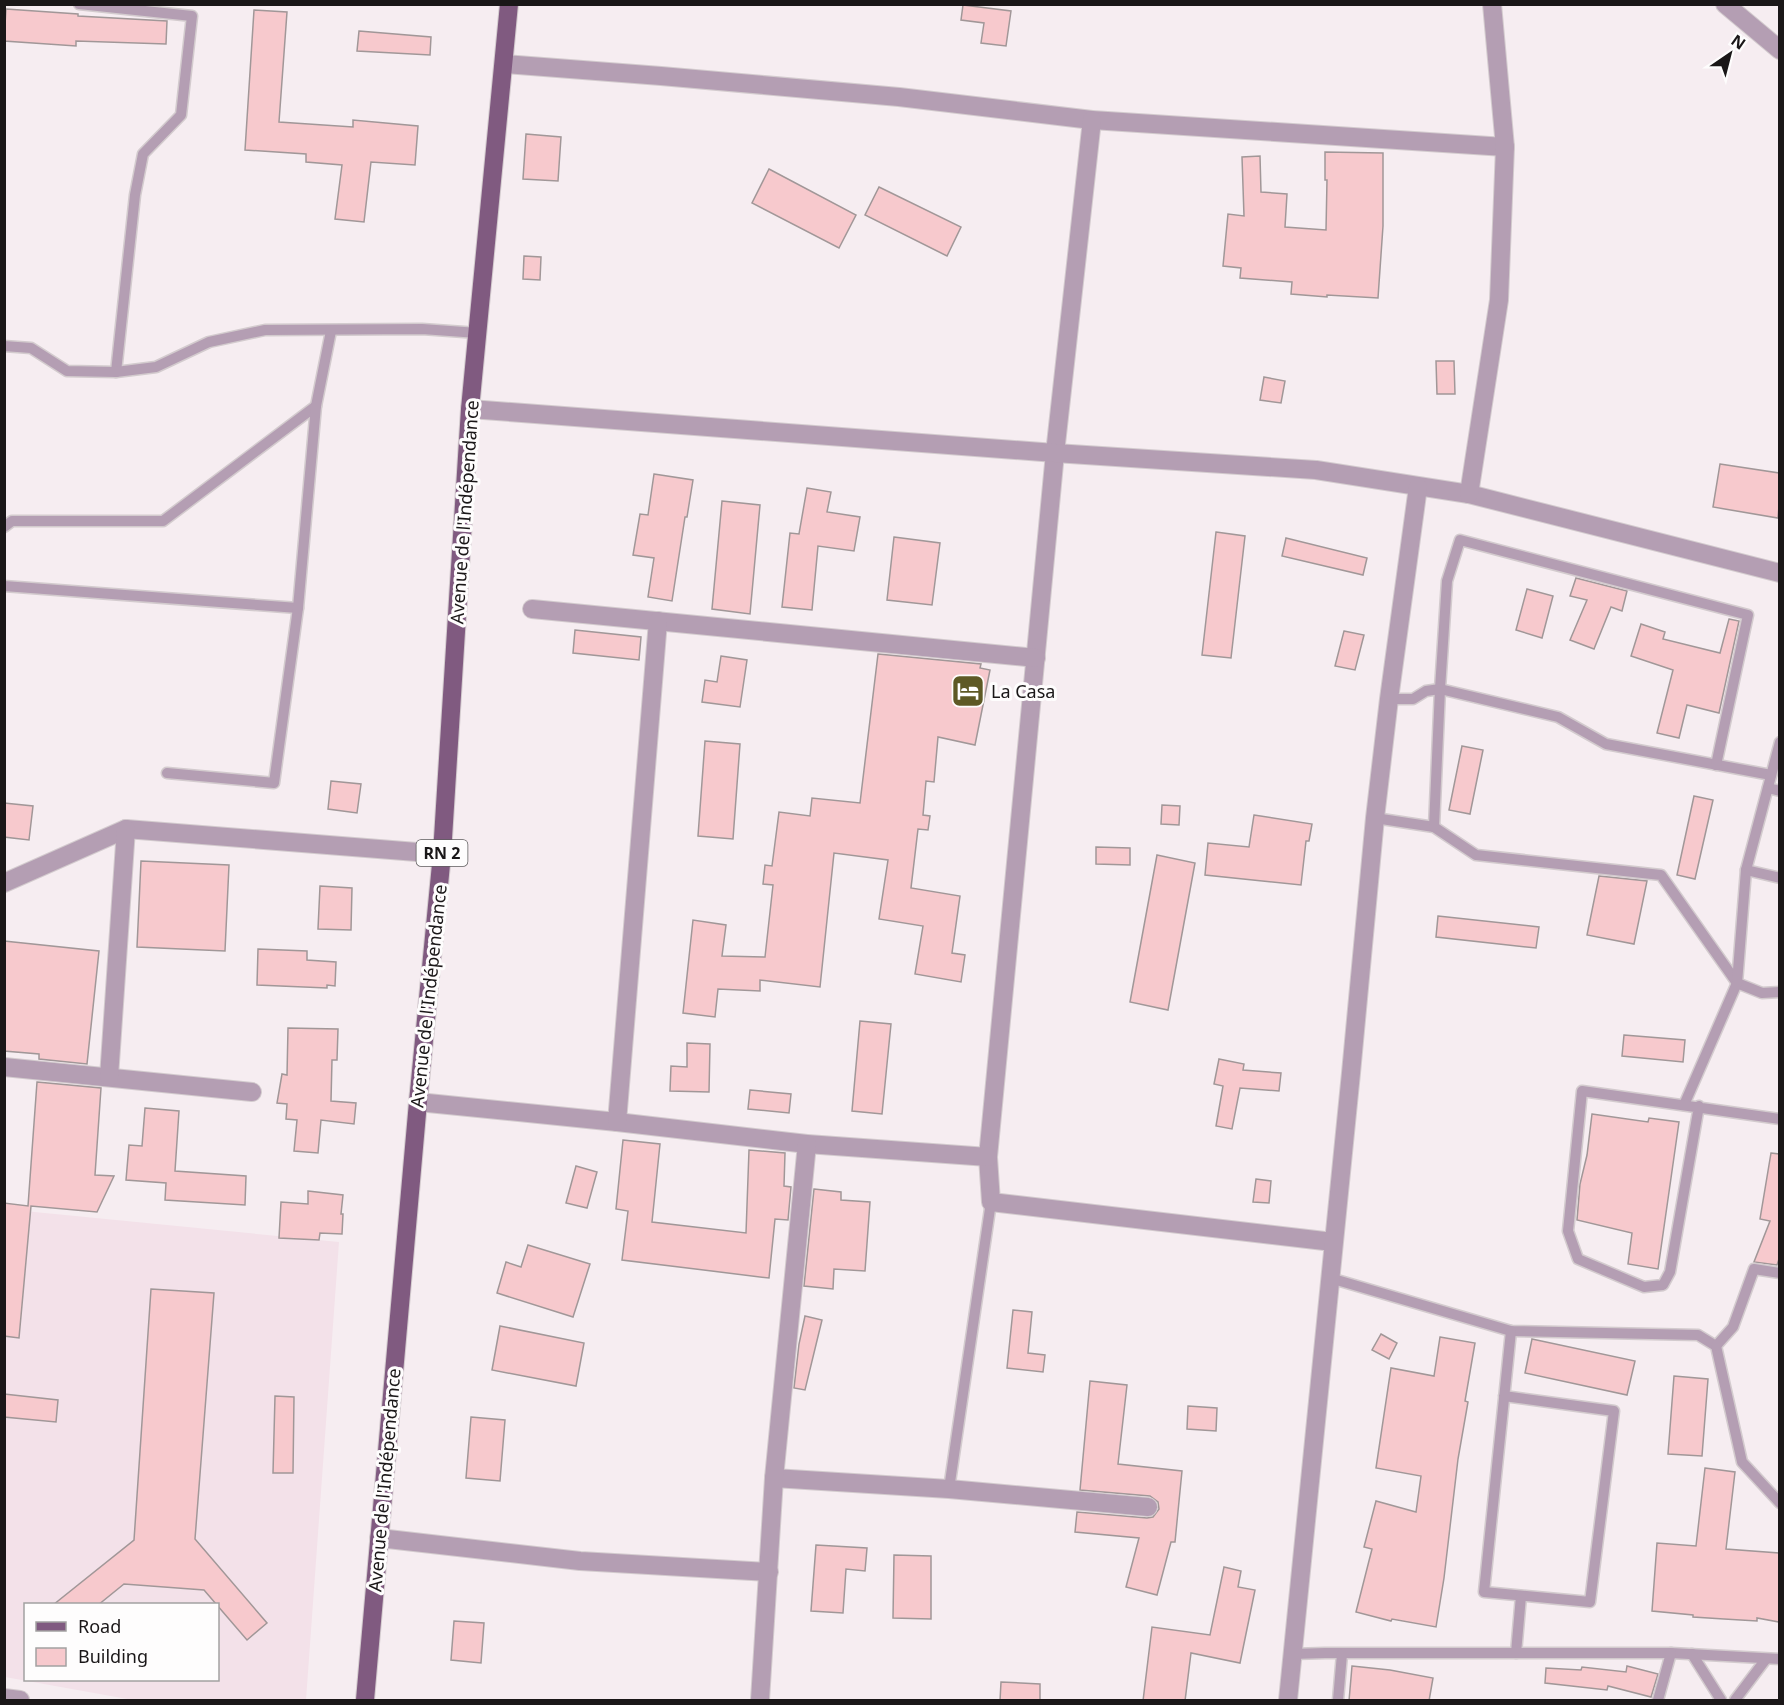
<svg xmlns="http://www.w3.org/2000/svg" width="1784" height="1705" font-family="'Noto Sans',sans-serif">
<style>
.built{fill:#f3e1e9;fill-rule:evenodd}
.building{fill:#f7c9cd;stroke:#a19798;stroke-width:1.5}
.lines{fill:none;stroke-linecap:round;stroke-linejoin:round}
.service-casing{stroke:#d3cbce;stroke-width:13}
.minor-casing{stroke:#d3cbce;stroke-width:20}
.tertiary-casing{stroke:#d3cbce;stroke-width:20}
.primary-casing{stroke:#d3cbce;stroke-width:20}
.service{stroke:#b49eb3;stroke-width:10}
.minor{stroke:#b49eb3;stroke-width:18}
.tertiary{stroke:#b49eb3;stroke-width:18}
.primary{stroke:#805a80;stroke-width:18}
.labels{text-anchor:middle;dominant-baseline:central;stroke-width:6;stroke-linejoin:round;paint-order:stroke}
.shield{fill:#fefdfd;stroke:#5e5c5d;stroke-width:1.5}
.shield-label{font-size:16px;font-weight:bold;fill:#1a1718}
.street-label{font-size:18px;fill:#1a1718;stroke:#fefdfd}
.poi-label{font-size:18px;fill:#1a1718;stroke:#fefdfd;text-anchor:start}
</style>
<rect width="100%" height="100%" fill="#f6edf1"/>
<path class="built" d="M4,1209L339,1242L306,1700H133L5,1677ZM26,1604H218V1680H26Z"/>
<g class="building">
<polygon points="963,5 1011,11 1006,46 981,43 984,23 961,20"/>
<polygon points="6,9 78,14 78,16 167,21 166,44 76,41 76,46 4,41"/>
<polygon points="254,10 287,12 279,122 353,127 353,120 418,126 415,165 371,162 364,222 335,219 342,165 306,162 306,154 245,150"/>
<polygon points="359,31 431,37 430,55 357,51"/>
<polygon points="526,134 561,137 558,181 523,179"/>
<polygon points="1325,152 1383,153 1383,226 1378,298 1327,295 1327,297 1291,294 1292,282 1240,278 1241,268 1223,266 1228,214 1244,216 1242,157 1260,156 1261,192 1287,194 1285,227 1326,230 1327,180 1325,180"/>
<polygon points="769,169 856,215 839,248 752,203"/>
<polygon points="879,187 961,227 947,256 865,215"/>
<polygon points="524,256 541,257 540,280 523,279"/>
<polygon points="1436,361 1454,361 1455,394 1437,394"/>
<polygon points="1264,377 1285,381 1281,403 1260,400"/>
<polygon points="1720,464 1779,473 1779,506 1778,518 1713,507"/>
<polygon points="654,474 693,480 687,517 685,517 672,601 648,597 654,558 633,555 640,514 648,515"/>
<polygon points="807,488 831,492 827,512 860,517 854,551 818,546 812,610 782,607 790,533 799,534"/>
<polygon points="722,501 760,505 750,614 712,609"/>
<polygon points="1216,532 1245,536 1231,658 1202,655"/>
<polygon points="894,537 940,543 932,605 887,600"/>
<polygon points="1286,538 1367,558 1363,575 1282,556"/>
<polygon points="1576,578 1627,591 1622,611 1611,607 1594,649 1570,640 1587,600 1570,596"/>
<polygon points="1527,589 1553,596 1542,638 1516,630"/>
<polygon points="1729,619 1739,621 1719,713 1687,705 1679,738 1657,733 1673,670 1631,656 1641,624 1665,632 1663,639 1720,653"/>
<polygon points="575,630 641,637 639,660 573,653"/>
<polygon points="1344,631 1364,635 1355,670 1335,666"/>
<polygon points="878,654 981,664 980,668 990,670 975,745 938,737 934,782 926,781 923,815 930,816 928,830 918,829 911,888 960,896 952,953 965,955 961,982 915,974 923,926 879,919 888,860 834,853 820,987 760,980 760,991 718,989 715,1017 683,1013 693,920 726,925 722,956 765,957 773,885 763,884 765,865 772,866 779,812 810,816 812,798 860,803"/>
<polygon points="721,656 747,660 740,707 702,702 705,680 717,682"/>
<polygon points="705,741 740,744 733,839 698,836"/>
<polygon points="1462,746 1483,750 1470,814 1449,810"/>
<polygon points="331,781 361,784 357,813 328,809"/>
<polygon points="1694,796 1713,800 1695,879 1677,875"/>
<polygon points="4,803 33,806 29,840 4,837"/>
<polygon points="1162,805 1180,806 1179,825 1161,824"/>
<polygon points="1254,815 1312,824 1309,841 1306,841 1301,885 1205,875 1208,843 1249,847"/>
<polygon points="1096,847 1130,848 1130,865 1096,864"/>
<polygon points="1157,855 1195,863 1168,1010 1130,1002"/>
<polygon points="141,861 229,865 225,951 137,947"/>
<polygon points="1599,876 1647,881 1634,944 1587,935"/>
<polygon points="320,886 352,888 351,930 318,929"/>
<polygon points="1438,916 1539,927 1536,948 1436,937"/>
<polygon points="4,941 99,951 87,1064 39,1059 39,1054 4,1051"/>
<polygon points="258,949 307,951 307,960 336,962 335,986 327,985 327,988 257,985"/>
<polygon points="860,1021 891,1024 882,1114 852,1111"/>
<polygon points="288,1028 338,1029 337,1060 332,1060 331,1101 356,1103 354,1124 321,1120 318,1153 294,1151 297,1120 286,1119 287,1104 277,1103 282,1074 287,1075"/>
<polygon points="1624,1035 1685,1040 1683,1062 1622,1056"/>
<polygon points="687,1043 710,1044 709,1092 670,1091 671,1066 687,1067"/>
<polygon points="1219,1059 1244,1064 1243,1070 1281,1073 1279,1091 1240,1088 1232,1129 1216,1126 1223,1086 1214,1084"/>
<polygon points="37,1082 101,1088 95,1175 114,1176 97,1212 31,1206 19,1338 4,1336 4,1203 28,1206"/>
<polygon points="750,1090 791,1094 789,1113 748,1109"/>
<polygon points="145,1108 179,1111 175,1171 246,1176 245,1205 165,1200 166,1183 126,1180 129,1145 142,1146"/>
<polygon points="1592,1114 1648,1122 1649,1118 1679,1122 1658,1269 1628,1264 1632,1233 1577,1220 1580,1184 1587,1155"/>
<polygon points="623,1140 660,1144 652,1222 746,1233 749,1150 785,1153 784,1186 791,1187 788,1220 775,1219 769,1278 622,1260 628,1211 616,1209"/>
<polygon points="1771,1153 1779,1154 1779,1259 1777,1265 1754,1262 1770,1221 1760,1219"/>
<polygon points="576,1166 597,1172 587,1208 566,1203"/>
<polygon points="1256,1179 1271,1181 1269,1203 1253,1202"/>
<polygon points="814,1189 841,1192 841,1200 870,1202 865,1271 834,1269 833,1289 804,1286"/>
<polygon points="308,1191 343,1195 341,1214 343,1214 342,1234 320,1233 319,1240 279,1238 281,1202 308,1204"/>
<polygon points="528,1245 590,1264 573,1317 497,1293 506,1262 521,1267"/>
<polygon points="151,1289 214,1293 195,1539 267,1623 247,1640 204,1590 124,1584 98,1605 53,1605 134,1540"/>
<polygon points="1013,1310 1032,1312 1028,1353 1045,1355 1043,1372 1007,1368"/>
<polygon points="805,1316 822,1320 805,1390 794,1388 799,1344"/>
<polygon points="500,1326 584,1343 576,1386 492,1370"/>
<polygon points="1381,1334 1397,1343 1389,1359 1372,1350"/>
<polygon points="1440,1337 1475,1343 1465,1401 1468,1402 1458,1459 1444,1578 1436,1627 1392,1619 1391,1621 1356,1612 1372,1549 1364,1547 1376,1501 1416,1512 1421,1476 1376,1468 1391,1368 1434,1376"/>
<polygon points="1532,1339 1635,1361 1627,1395 1525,1373"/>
<polygon points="1674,1376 1708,1379 1702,1456 1668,1454"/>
<polygon points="1090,1381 1127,1385 1118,1464 1182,1471 1175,1542 1171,1542 1157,1595 1126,1587 1139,1538 1075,1532 1077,1512 1147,1518 1153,1517 1159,1509 1158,1502 1150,1496 1080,1490"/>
<polygon points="4,1394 58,1400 56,1422 4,1417"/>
<polygon points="275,1396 294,1397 293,1473 273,1473"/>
<polygon points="1188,1406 1217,1408 1216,1431 1187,1429"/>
<polygon points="471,1417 505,1420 500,1481 466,1478"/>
<polygon points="1705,1468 1735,1472 1726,1549 1779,1553 1779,1622 1757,1618 1757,1621 1724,1619 1693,1617 1693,1615 1652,1611 1657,1543 1696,1546"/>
<polygon points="816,1545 867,1548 865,1571 846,1569 843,1613 811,1611"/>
<polygon points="894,1555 931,1556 931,1619 893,1618"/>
<polygon points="1224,1567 1241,1571 1238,1587 1255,1590 1240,1663 1191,1653 1185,1701 1143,1701 1152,1627 1210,1635"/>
<polygon points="454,1621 484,1623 481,1663 451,1660"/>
<polygon points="1352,1666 1390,1670 1433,1678 1429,1701 1349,1701"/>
<polygon points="1627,1666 1658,1674 1651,1697 1608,1686 1607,1690 1545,1683 1546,1668 1581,1670 1582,1667 1626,1672"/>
<polygon points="1001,1682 1040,1684 1040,1701 1000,1701"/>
</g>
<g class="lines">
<defs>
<g id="service">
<polyline points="79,4 192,16 181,115 143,154 135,195 116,372"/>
<polyline points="4,346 31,348 67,371 116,372 156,367 209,342 265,330 422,329 478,333"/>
<polyline points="4,527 12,521 163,521 316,406"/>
<polyline points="4,586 298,608"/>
<polyline points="1389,699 1413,699 1426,691 1440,689 1558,717 1606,744 1771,775"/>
<polyline points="167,773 274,783 298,608 316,406 331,331"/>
<polyline points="1768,788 1780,791"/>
<polyline points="1375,818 1434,827 1476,855 1661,875 1737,983 1762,993 1780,992"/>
<polyline points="1434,827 1440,689 1447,581 1460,540 1748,615 1716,765"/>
<polyline points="1746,870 1780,878"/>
<polyline points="1684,1105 1737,983 1746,870 1780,742"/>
<polyline points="1699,1106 1670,1272 1663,1285 1644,1287 1578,1259 1568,1231 1582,1091 1780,1119"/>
<polyline points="1330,1278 1511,1331 1698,1335 1716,1346 1742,1462 1780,1503"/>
<polyline points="1716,1346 1733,1327 1754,1269 1780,1273"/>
<polyline points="1504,1396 1614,1411 1590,1602 1484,1592 1511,1331"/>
<polyline points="949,1489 991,1202"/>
<polyline points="1516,1653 1521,1596"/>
<polyline points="1292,1654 1325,1653 1671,1653 1780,1659"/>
<polyline points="1692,1654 1721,1700"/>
<polyline points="1338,1700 1342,1654"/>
<polyline points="1658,1700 1671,1653"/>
<polyline points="1735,1700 1766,1659"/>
</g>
<g id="minor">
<polyline points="1725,4 1780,50"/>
<polyline points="504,64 661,76 899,97 1092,120 1505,147"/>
<polyline points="1092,120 1055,453 988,1157 991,1202 1333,1242"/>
<polyline points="470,409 1055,453 1316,470 1469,494 1780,573"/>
<polyline points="1469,494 1499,300 1505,147 1492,4"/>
<polyline points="532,609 1036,658"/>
<polyline points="4,883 126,829 442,854"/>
<polyline points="4,1067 252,1092"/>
<polyline points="109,1077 126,829"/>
<polyline points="418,1102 617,1122 807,1144 988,1157"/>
<polyline points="617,1122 658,621"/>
<polyline points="774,1478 949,1489 1148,1507"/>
<polyline points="379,1538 580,1561 769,1572"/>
<polyline points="760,1700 774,1478 807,1144"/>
<polyline points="1288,1700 1351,1073 1375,818 1389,699 1418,487"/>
</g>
<polyline id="tertiary" points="4,1698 20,1700"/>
<polyline id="primary" points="365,1700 418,1102 442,854 470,409 509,4"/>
</defs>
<use href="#service" class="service-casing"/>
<use href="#minor" class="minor-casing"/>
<use href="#tertiary" class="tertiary-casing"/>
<use href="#primary" class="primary-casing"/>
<use href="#service" class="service"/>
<use href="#minor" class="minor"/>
<use href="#tertiary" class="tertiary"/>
<use href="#primary" class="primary"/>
</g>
<defs>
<symbol id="hotel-square" viewBox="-11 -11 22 22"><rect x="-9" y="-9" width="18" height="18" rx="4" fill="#5e5925" stroke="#fefdfd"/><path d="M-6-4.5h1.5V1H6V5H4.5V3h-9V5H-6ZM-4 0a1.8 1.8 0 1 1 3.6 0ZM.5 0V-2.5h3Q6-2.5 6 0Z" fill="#fff"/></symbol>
</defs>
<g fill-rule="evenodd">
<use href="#hotel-square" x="949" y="672" width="38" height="38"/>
</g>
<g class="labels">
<rect class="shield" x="416.5" y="840" width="51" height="26" rx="4.5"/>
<g class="shield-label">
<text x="442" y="853">RN 2</text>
</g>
<g class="street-label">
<text transform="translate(464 512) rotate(-86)">Avenue de l'Indépendance</text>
<text transform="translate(428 996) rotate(-84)">Avenue de l'Indépendance</text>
<text transform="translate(384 1480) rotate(-85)">Avenue de l'Indépendance</text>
</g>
<g class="poi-label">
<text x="991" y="691">La Casa</text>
</g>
</g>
<rect width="1784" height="1705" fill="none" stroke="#1a1718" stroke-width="12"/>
<rect x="24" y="1603" width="195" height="78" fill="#fefdfd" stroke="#a3a1a1" stroke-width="1.5"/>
<rect x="36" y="1622" width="30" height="9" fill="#805a80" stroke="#a3a1a1" stroke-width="1.5"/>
<text x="78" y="1633" font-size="18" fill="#1a1718">Road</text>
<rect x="36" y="1648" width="30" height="18" fill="#f7c9cd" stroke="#a3a1a1" stroke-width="1.5"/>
<text x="78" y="1663" font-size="18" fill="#1a1718">Building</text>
<g transform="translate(1730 54) rotate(35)" stroke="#fefdfd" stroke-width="4.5" paint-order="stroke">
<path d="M0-4.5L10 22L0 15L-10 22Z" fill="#1a1718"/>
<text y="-9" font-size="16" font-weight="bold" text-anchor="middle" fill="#1a1718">N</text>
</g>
</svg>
